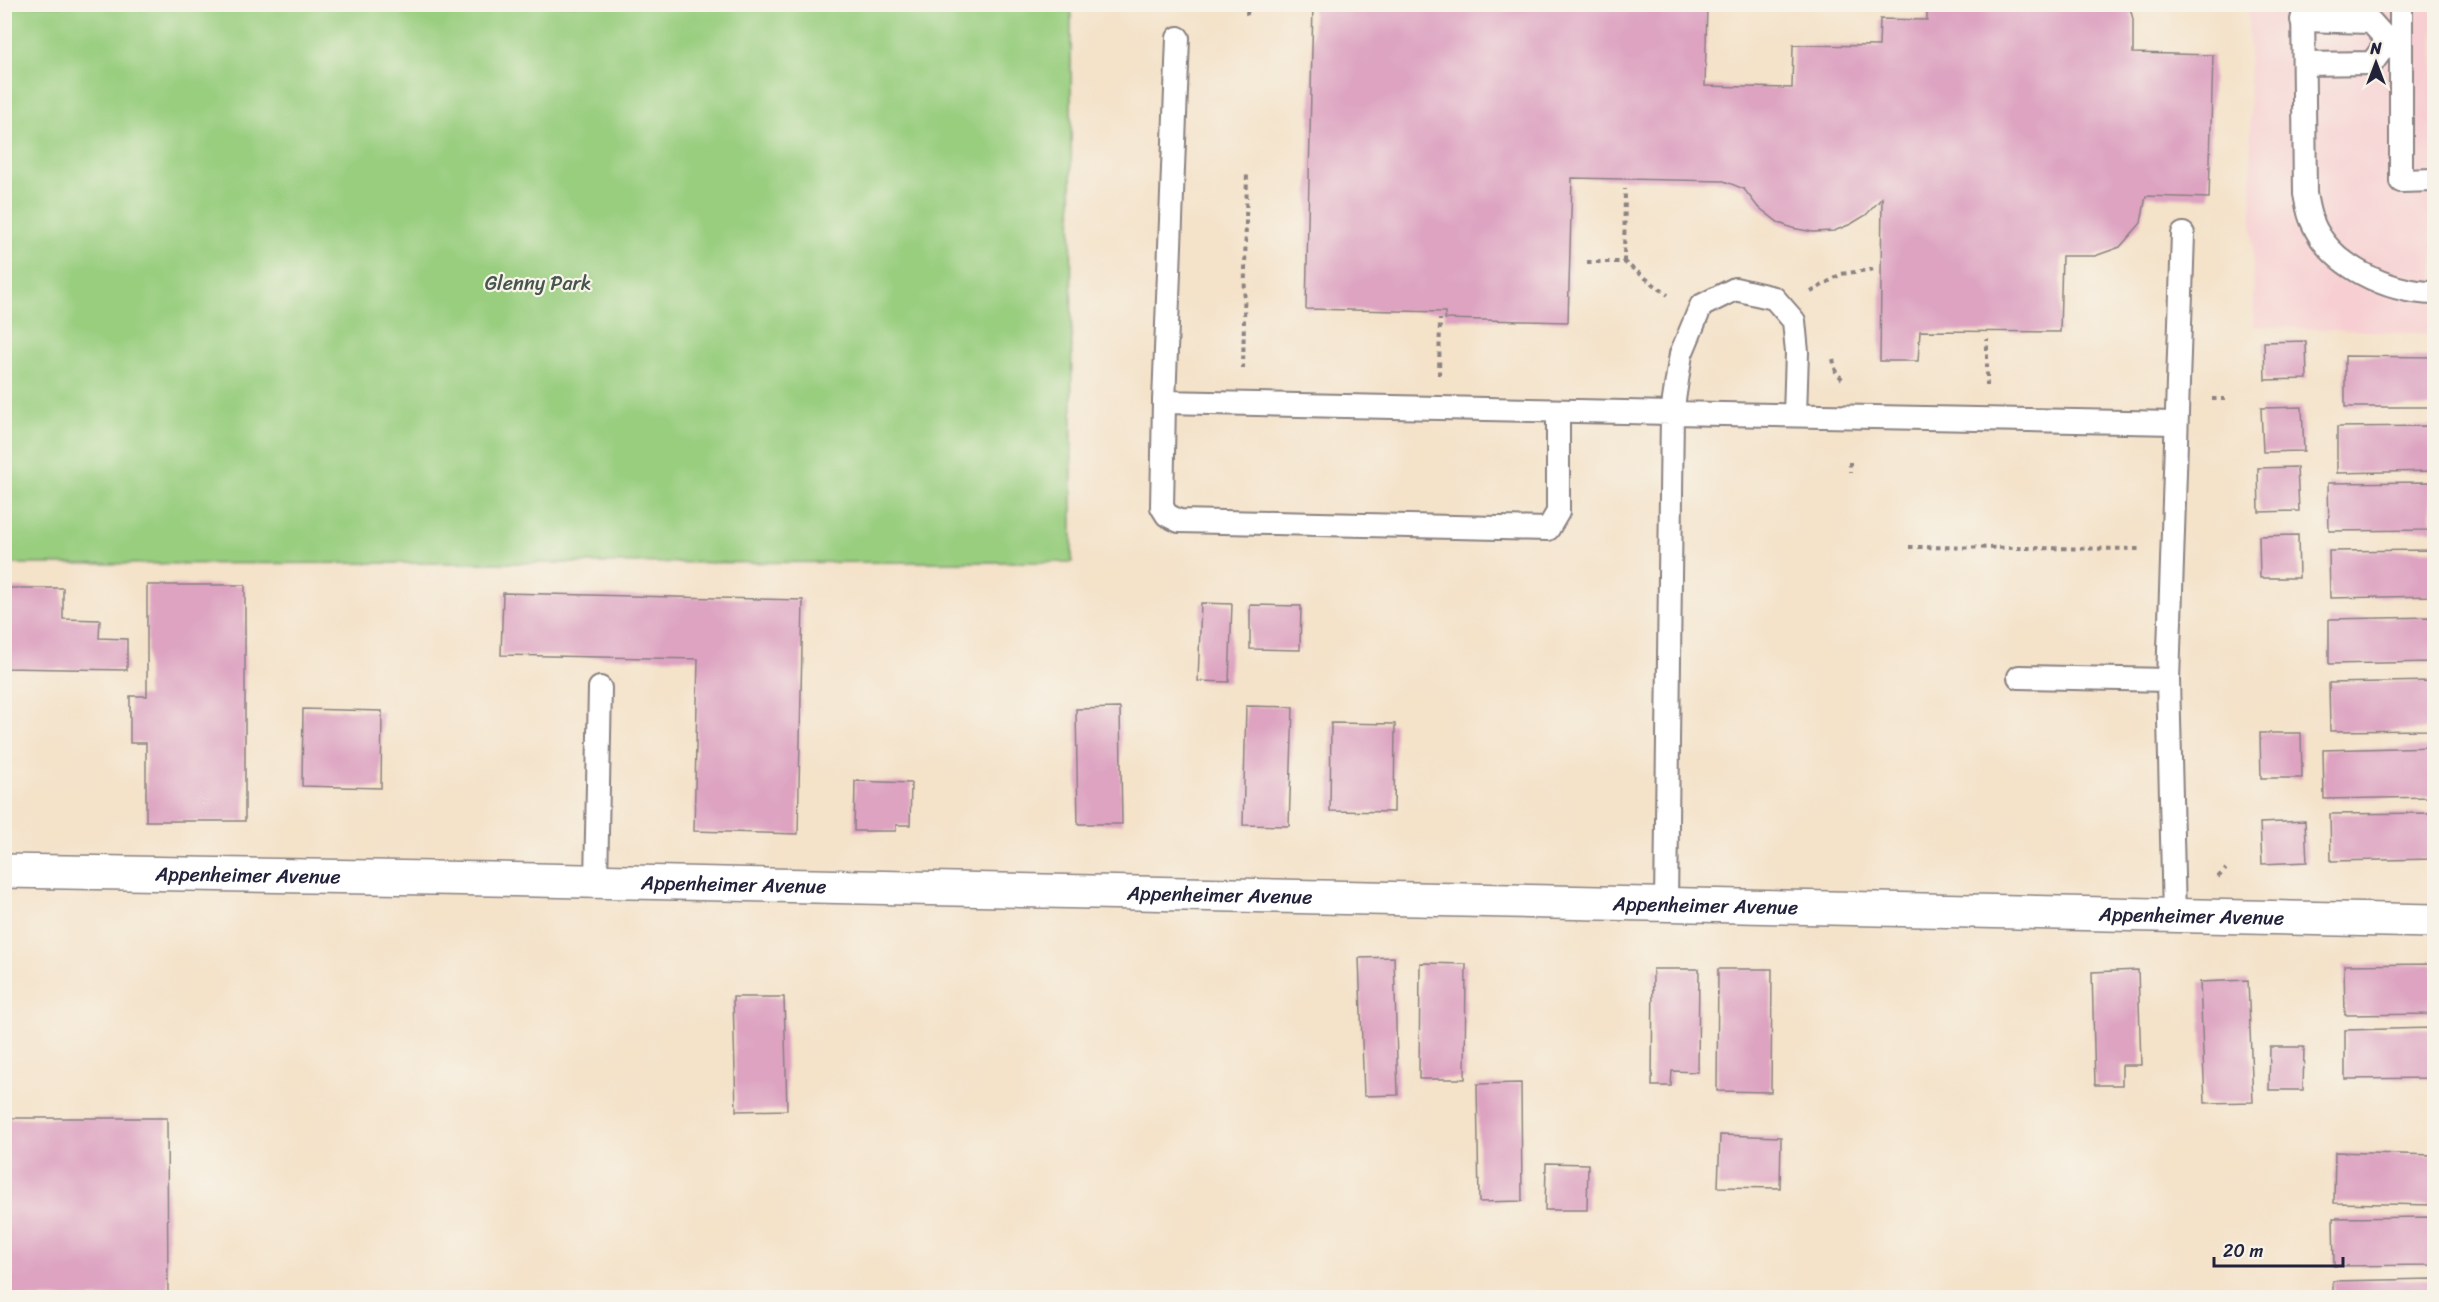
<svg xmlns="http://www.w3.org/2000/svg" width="2439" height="1302" font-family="Sriracha,sans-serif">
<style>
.built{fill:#f7cfd2}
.green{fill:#99ce7f;stroke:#5e785d;stroke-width:1.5}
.building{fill:#dda3c1}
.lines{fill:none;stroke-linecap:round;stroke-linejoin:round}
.service-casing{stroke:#8b8282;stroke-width:26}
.minor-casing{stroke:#8b8282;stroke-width:36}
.path{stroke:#8b8282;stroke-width:4;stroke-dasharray:4.5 4.5;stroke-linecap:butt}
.service{stroke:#fff;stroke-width:22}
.minor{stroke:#fff;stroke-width:33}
.labels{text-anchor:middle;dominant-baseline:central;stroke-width:4.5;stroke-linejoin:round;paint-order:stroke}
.park-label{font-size:20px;fill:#46564f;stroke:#f7f3e8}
.street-label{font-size:20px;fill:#22223b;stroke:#f7f3e8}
</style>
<rect width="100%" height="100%" fill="#f7f3e8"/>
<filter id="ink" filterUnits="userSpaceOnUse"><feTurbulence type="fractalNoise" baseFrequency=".0167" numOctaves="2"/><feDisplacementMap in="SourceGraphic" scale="12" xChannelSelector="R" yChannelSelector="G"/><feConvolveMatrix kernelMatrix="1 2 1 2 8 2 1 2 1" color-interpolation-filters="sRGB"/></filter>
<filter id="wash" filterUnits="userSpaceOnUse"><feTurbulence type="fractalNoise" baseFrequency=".008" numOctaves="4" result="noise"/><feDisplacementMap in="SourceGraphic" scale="24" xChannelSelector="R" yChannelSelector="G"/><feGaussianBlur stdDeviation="1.35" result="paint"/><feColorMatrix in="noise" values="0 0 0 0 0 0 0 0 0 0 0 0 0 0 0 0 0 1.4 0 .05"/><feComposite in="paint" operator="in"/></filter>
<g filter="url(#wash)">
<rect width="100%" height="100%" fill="#f4e2c9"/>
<polygon class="built" points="2248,5 2434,5 2434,334 2254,326"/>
<polygon class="green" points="4,5 1071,5 1072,562 5,564"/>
<g id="blocks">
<g class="building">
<polygon points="1313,4 1707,4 1705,86 1792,88 1793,45 1879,46 1880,19 1927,20 1927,4 2129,4 2133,19 2133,53 2213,55 2209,198 2146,196 2141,223 2120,247 2095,256 2062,256 2060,332 1920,331 1918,361 1880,361 1882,198 1866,215 1851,224 1834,231 1813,232 1792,228 1779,223 1757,206 1744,189 1724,181 1572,178 1568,322 1445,319 1445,312 1306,309"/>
<polygon points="2306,341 2307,379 2265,380 2264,342"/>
<polygon points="2345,356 2434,357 2434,407 2345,407"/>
<polygon points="2302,407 2304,451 2263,452 2261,408"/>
<polygon points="2434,426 2434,471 2337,473 2337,427"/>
<polygon points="2297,467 2299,511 2259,512 2258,468"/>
<polygon points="2431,482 2432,530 2329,531 2328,483"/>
<polygon points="2298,535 2299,578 2260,578 2259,536"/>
<polygon points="2434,550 2434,596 2330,598 2329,551"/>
<polygon points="147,585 245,585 245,821 146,821 146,743 130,743 130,696 147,696"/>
<polygon points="4,588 63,588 63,619 100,620 99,638 127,639 127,670 4,668"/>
<polygon points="503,593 803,600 798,834 694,831 698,659 501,655"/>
<polygon points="1201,603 1232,604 1229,682 1198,681"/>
<polygon points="1250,605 1301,606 1300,650 1250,649"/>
<polygon points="2434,617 2434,662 2329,664 2329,619"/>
<polygon points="2434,681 2434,730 2330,731 2329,683"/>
<polygon points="1246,706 1293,707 1289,826 1243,825"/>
<polygon points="1120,708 1122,824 1078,824 1076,709"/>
<polygon points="303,709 382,711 381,788 302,786"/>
<polygon points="1331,723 1395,724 1394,812 1330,811"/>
<polygon points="2260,733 2301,733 2302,778 2261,778"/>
<polygon points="2434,747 2434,797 2324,799 2323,750"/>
<polygon points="855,781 911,783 910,825 896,825 896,831 854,831"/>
<polygon points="2434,813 2434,859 2331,861 2330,814"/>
<polygon points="2305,821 2307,862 2262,864 2260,823"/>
<polygon points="1394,957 1398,1095 1364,1096 1359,958"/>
<polygon points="1420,963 1466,964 1465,1079 1419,1079"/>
<polygon points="2434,964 2434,1014 2345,1015 2344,965"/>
<polygon points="1653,969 1699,969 1698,1072 1672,1071 1671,1086 1652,1086"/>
<polygon points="1718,969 1772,969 1771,1092 1717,1091"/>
<polygon points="2138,970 2141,1065 2122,1065 2122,1085 2095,1085 2092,972"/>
<polygon points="2248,980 2253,1102 2205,1103 2200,982"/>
<polygon points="733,997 784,997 787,1110 736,1111"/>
<polygon points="2434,1028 2434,1078 2345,1079 2345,1030"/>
<polygon points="2270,1047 2304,1047 2303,1090 2269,1090"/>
<polygon points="1521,1083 1522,1201 1479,1202 1477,1084"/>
<polygon points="4,1118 167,1118 168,1298 4,1298"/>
<polygon points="1720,1135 1781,1137 1780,1188 1718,1187"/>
<polygon points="2335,1152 2434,1155 2434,1205 2334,1203"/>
<polygon points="1546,1163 1588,1164 1587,1210 1545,1210"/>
<polygon points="2434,1217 2434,1265 2334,1266 2333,1218"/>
<polygon points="2434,1279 2434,1298 2333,1298 2333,1281"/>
</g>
</g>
</g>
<g filter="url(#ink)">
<use href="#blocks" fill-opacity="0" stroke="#8b8282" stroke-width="1.5"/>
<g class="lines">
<defs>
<g id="service">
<path d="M2303,4L2305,194C2307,203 2308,213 2312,221C2330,267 2389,292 2434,293"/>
<polyline points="2401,4 2401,181 2434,180"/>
<polyline points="2302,20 2371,22 2388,41"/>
<polyline points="1178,38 1164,402 1672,413 1666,904"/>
<polyline points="2304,64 2372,63 2388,41"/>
<polyline points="1164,402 1162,507 1167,515 1179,521 1548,529 1558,512 1558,411"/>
<polyline points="1795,415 1797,352 1794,321 1774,298 1735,289 1701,306 1681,354 1672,413 2175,423"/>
<polyline points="2019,677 2168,680"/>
<polyline points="596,881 600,688"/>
<polyline points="2174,915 2168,680 2183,234"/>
</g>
<g id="minor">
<path id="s1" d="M4,871L493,879L2434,921"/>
</g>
</defs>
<use href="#service" class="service-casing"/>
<use href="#minor" class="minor-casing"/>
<g class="path">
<polyline points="1247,15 1248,4"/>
<polyline points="1587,262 1624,262 1668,295"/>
<polyline points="1624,262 1625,189"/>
<polyline points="1811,292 1841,274 1875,269"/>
<polyline points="1833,359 1836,372 1844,381"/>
<polyline points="1243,369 1247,171"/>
<polyline points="1439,375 1440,319"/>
<polyline points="1987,386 1987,339"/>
<polyline points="2212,399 2225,399"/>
<polyline points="1850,462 1850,472"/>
<polyline points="1909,547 2140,549"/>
<polyline points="2218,877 2226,869"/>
</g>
<use href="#service" class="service"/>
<use href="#minor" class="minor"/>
</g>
</g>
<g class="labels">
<g class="park-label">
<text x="538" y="283">Glenny Park</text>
</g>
<g class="street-label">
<text stroke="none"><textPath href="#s1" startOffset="244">Appenheimer Avenue</textPath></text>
<text stroke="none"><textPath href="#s1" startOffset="730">Appenheimer Avenue</textPath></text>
<text stroke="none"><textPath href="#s1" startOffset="1216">Appenheimer Avenue</textPath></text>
<text stroke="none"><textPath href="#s1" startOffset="1702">Appenheimer Avenue</textPath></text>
<text stroke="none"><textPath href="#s1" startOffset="2188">Appenheimer Avenue</textPath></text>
</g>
</g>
<rect width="2439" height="1302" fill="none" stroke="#f7f3e8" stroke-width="24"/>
<g transform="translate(2376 63)" stroke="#f7f3e8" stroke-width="4.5" paint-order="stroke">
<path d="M0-4.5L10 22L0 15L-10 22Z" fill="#22223b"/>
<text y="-9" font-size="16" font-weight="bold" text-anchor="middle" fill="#22223b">N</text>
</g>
<path d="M2214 1257v9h129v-9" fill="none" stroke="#22223b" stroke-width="3"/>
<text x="2223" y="1257" font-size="18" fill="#22223b" stroke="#f7f3e8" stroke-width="4.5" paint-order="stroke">20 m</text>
</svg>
